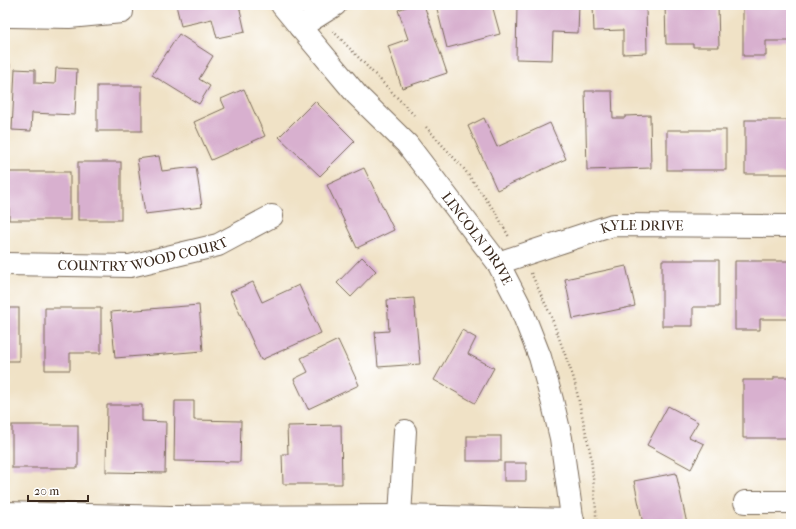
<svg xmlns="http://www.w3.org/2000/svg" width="796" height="529" font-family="'IM FELL French Canon',serif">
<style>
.building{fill:#d8b0cf}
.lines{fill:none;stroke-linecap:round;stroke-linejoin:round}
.minor-casing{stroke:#7a6a59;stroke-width:24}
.path{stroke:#7a6a59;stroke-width:2.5;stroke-dasharray:1 3;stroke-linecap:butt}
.minor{stroke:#fff;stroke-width:22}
.labels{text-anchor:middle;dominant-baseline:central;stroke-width:3;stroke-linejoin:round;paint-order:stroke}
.street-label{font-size:14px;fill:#3b2a1e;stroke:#fff}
</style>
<rect width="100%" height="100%" fill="#fff"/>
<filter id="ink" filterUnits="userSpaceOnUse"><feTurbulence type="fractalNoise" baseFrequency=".025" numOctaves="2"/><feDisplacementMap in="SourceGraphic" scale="8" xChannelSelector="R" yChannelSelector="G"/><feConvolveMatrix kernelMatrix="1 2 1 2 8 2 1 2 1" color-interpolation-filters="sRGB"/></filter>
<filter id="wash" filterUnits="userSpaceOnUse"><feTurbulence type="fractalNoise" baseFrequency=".012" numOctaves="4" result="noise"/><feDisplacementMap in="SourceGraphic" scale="16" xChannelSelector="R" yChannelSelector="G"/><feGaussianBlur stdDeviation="0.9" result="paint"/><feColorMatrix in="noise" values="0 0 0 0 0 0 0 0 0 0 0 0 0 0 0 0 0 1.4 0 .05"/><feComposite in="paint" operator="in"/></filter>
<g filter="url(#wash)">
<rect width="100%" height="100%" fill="#f0e2c6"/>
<g id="blocks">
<g class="building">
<polygon points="176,5 239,5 245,32 217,38 212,19 181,26"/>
<polygon points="411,5 424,5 447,73 402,88 388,46 408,39 398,10"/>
<polygon points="436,5 492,5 500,34 447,48"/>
<polygon points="517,5 579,5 578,33 553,32 552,60 516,59"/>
<polygon points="593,5 646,5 647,53 623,54 623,30 594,31"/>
<polygon points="665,5 718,5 719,47 693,47 693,44 666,44"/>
<polygon points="743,5 791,5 791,41 766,41 766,56 743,56"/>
<polygon points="179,34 213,56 199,79 210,86 199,104 152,75"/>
<polygon points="5,64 10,64 7,111 5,110"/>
<polygon points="56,68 77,69 75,115 32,113 31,131 12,130 15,69 35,70 35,83 55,84"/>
<rect x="97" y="86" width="45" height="45"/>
<polygon points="244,89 265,136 211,160 194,122 225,108 221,99"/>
<polygon points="585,91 612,91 613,118 625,118 625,116 650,115 651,168 587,170"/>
<polygon points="315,101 355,141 320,176 279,137"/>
<polygon points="484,118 497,147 550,123 566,159 497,190 468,126"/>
<rect x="745" y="120" width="46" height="54"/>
<rect x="667" y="130" width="59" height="40"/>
<polygon points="159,156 162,171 196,167 202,207 145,214 137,159"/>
<rect x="78" y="162" width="43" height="58"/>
<polygon points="364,168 394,230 357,248 327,185"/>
<rect x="9" y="172" width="61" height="48"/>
<polygon points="362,257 376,271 351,297 337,283"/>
<polygon points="662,260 719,260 719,307 693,307 693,326 662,326"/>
<polygon points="735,261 791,261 791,319 760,319 760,330 735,330"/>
<polygon points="626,266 635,306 573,319 565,279"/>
<polygon points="253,282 262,302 299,285 321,333 261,360 230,292"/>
<polygon points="414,298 420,364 378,367 375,332 389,331 387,300"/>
<polygon points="199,305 203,351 115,358 111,312"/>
<rect x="5" y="308" width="14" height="53"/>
<polygon points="45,308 101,308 101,353 70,353 70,370 45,370"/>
<polygon points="462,330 476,338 468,354 494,368 475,403 434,380"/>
<polygon points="338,340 359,385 308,409 294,379 308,372 301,358"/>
<polygon points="774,377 791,377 791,438 743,438 743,380 774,380"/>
<polygon points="175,401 194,401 194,420 241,421 240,462 174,461"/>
<polygon points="107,405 142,405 142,421 166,422 165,473 106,472"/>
<polygon points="668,406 698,422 689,437 704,444 691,469 647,445"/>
<rect x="12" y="425" width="66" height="43"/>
<polygon points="341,425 342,484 283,484 282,454 288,454 287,426"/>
<rect x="467" y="436" width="34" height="25"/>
<rect x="504" y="463" width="22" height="18"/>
<polygon points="676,473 687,524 643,524 634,481"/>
</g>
</g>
</g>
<g filter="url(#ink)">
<use href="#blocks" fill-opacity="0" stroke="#7a6a59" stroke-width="1"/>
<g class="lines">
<defs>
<g id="minor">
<path id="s1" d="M282,5L300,27L357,95L407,144L498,263L520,306L540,357L552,400L561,438L573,524"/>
<polyline points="5,14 10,16 69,17 122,12"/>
<polyline points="300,27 335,5"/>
<path id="s2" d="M498,263L613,225L791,226"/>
<path id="s3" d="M5,264L130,266L218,245L272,216"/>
<polyline points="745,502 791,502"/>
<polyline points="5,513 170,517 400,516 573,520"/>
<polyline points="400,516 405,431"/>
</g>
</defs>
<use href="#minor" class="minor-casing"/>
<g class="path">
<polyline points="333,31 414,115"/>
<polyline points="426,127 464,169 496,213 509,237"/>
<polyline points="531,273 551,316 574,379 591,456 596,510 596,524"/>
</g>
<use href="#minor" class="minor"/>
</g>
</g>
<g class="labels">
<g class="street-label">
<text stroke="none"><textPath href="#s2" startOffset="150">KYLE DRIVE</textPath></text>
<text stroke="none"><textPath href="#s1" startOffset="305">LINCOLN DRIVE</textPath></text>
<text stroke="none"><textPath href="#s3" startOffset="139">COUNTRY WOOD COURT</textPath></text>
</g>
</g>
<rect width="796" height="529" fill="none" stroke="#fff" stroke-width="20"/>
<path d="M28 495v6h60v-6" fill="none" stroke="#3b2a1e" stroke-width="2"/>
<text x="34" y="495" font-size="12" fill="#3b2a1e" stroke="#ffffff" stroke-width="3" paint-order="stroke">20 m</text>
</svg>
